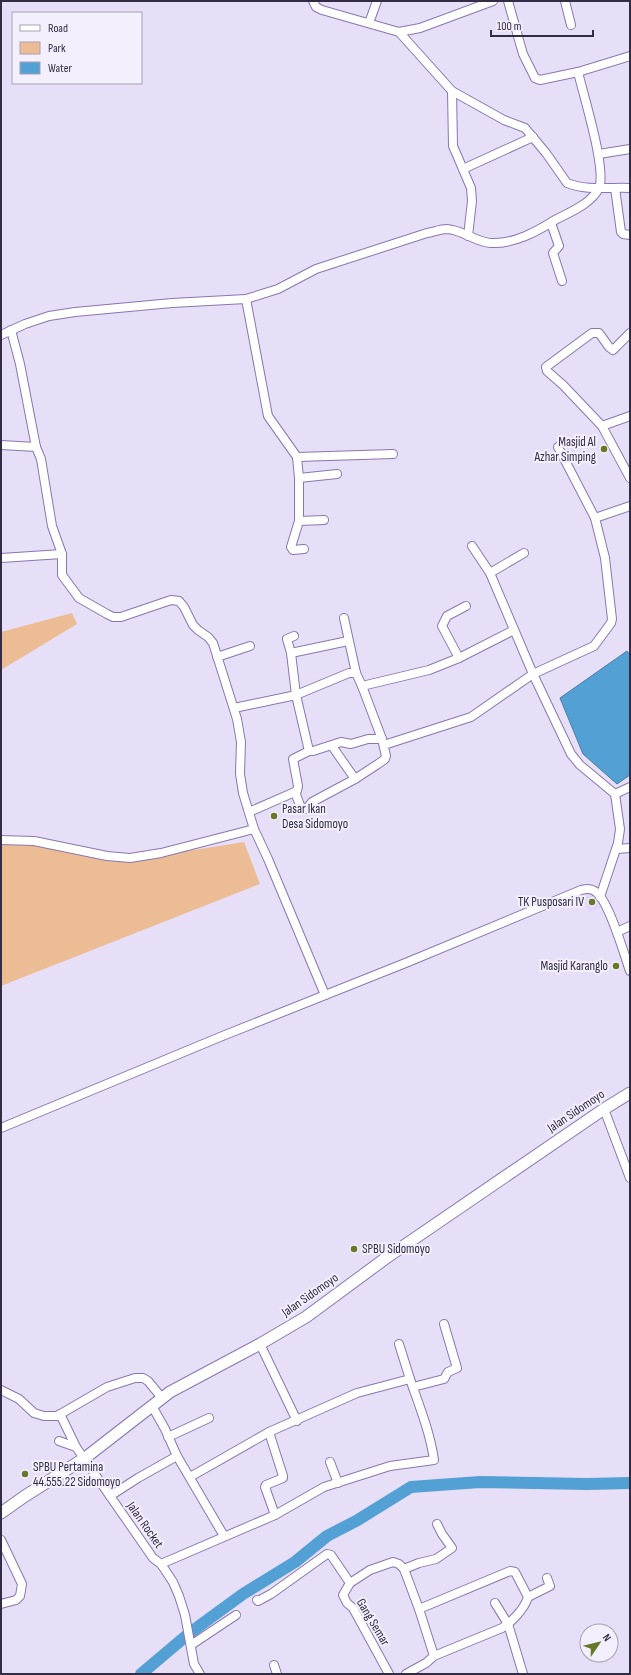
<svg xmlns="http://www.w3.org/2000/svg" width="631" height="1675" font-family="'Sofia Sans Condensed',sans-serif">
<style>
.built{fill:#e3d5ff}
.green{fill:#ecbc95}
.water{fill:#53a0d4;stroke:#4a7da9}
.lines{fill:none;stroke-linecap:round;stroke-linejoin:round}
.river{stroke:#53a0d4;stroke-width:12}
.street-casing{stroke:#8a76ae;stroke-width:10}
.secondary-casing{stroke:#8a76ae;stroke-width:13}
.street{stroke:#fff;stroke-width:8}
.secondary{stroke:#fff;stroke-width:11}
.poi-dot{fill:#677827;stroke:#f3effc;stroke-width:1.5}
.labels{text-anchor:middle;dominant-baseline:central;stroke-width:4;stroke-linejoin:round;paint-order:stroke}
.poi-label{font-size:13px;fill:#342c44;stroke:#f3effc;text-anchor:end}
.street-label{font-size:13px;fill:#342c44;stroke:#f3effc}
</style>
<rect width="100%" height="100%" fill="#e7dff8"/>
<polygon class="built" points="593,892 602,907 589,912 583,896"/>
<g class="green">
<polygon points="72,613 77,624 1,670 1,632"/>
<polygon points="16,842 118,862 244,842 260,884 1,986 1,845"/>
</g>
<polygon class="water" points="627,651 630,655 630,775 617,784 583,754 560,698"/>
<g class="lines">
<g class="river">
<polyline points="191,1632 243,1594 295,1562 327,1536 356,1521 411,1487 480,1482 587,1484 630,1483"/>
<polyline points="141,1674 186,1636"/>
</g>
<defs>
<g id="street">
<polyline points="313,1 316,7 322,10 399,32 420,28 493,1"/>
<polyline points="508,1 523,54 535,78 540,80 578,72 630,56"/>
<polyline points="565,1 571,25"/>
<polyline points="369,23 377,1"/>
<path d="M399,32L452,91L504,120L525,128L546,153L567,183C586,191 610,187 630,188"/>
<polyline points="452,91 453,146 471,188 472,201 468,236"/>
<polyline points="599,154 630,149"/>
<polyline points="463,169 533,137"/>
<polyline points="615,188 621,232 623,234 630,235"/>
<polyline points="551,223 559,246 553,253 562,281"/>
<polyline points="246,299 268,416 297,457 299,478 299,521 291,547 293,550 304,549"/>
<polyline points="11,330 20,364 36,447 41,459 52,526 62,554 62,575 79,598 107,614 113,617 121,617 171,600 179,601 184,607 193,625 198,630 208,637 213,643 237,719 241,742 240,774 243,793 254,829 268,859 325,995"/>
<polyline points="630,333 613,350 609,347 599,333 592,333 546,367 547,371 563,385 602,426 630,478"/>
<path d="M1,335L25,324L49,316L75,312L172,303L246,299L278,289L316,269L427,233C433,232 441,229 447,229C463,230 475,242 491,243C514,244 536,232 555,220C570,212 591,204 599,188C607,170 583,94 578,72"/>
<polyline points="602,426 630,416"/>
<polyline points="1,445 36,447"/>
<polyline points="558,447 595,518"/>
<polyline points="297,457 393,454"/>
<polyline points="299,478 337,474"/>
<polyline points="299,521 324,520"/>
<polyline points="472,546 490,573 533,674 571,754 580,765 615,794 620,829 618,843 600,897"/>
<polyline points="1,558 62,554"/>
<polyline points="490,573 524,553"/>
<polyline points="294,636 287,639 291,653 296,695 309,751 313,751 341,742 351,744 368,739 382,739"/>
<polyline points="291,653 348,641"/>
<polyline points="217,657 250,646"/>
<polyline points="459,658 442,626 447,616 466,606"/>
<polyline points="362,686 429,670 459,658 514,630"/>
<polyline points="234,708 296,695 349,673 356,673"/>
<polyline points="384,745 471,717 533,674 594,646 611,623 612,619 605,558 595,518 630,506"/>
<polyline points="332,746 355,779"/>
<polyline points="295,792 301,808 306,809 312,802 355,779 378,764 385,759 386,756 382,739 362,686 356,673 344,618"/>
<polyline points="615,794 630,787"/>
<polyline points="249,812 297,791 298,786 293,759 309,751"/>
<polyline points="1,840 34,841 107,856 130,858 161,853 254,829"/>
<polyline points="617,849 630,848"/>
<polyline points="617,932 630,926"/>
<polyline points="604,1109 630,1178"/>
<path d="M1,1128L220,1037L408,962L581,890C586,889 591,888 596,892C609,901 624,954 630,971"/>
<polyline points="260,1344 297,1421"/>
<polyline points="399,1344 410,1379"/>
<polyline points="413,1387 444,1379 448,1372 457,1368 444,1324"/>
<polyline points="1,1390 19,1399 34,1413 44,1416 57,1416 107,1387 135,1378 143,1378 148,1381 162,1398"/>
<polyline points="152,1406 165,1429 177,1456 224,1536"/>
<polyline points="60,1414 76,1447"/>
<polyline points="269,1432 283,1476 283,1478 266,1485 265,1487 275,1515"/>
<polyline points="168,1437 209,1418"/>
<polyline points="59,1441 76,1447 153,1558 161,1564 173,1582 179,1596 185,1615 194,1664 200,1674"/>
<polyline points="330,1462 338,1483"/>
<polyline points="110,1496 138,1478 177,1456"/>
<polyline points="1,1540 22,1584 20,1596 16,1600 1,1604"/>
<path d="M161,1564L275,1515L324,1487L390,1466L434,1460C430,1432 419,1405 410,1379L357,1393L269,1432L190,1477"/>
<polyline points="528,1597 550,1586 547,1578"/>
<polyline points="257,1600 258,1601 271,1594 327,1554 331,1555 350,1583"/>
<polyline points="495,1603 508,1624 523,1674"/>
<polyline points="419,1609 404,1569 419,1563 436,1559 452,1548 442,1534 437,1524"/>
<polyline points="191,1645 236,1615"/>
<polyline points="274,1665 277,1674"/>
<polyline points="389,1674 353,1608 347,1603 343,1595 350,1583 370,1570 393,1562 399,1564 404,1569"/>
<path d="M406,1674L426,1663L434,1656L502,1628C512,1622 525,1608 528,1597L515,1572L510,1571L419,1609L434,1656"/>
</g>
<polyline id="secondary" points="1,1513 25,1496 85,1458 170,1392 260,1344 306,1317 386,1258 604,1109 630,1093"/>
</defs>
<use href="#street" class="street-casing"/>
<use href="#secondary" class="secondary-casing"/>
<use href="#street" class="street"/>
<use href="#secondary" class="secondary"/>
</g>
<g class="poi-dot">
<circle cx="604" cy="449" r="4"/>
<circle cx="274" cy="816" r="4"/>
<circle cx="592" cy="902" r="4"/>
<circle cx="616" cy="966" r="4"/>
<circle cx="354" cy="1249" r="4"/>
<circle cx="25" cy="1474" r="4"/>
</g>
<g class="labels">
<g class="poi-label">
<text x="596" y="442">Masjid Al<tspan x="596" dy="15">Azhar Simping</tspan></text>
<text x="282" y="809" text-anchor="start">Pasar Ikan<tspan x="282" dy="15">Desa Sidomoyo</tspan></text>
<text x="584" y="902">TK Pusposari IV</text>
<text x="608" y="966">Masjid Karanglo</text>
<text x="362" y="1249" text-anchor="start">SPBU Sidomoyo</text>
<text x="33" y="1467" text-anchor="start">SPBU Pertamina<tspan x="33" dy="15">44.555.22 Sidomoyo</tspan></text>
</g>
<g class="street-label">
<text transform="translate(576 1111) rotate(-34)">Jalan Sidomoyo</text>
<text transform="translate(310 1295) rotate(-35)">Jalan Sidomoyo</text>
<text transform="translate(145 1525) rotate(55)">Jalan Rocket</text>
<text transform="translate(373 1622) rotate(59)">Gang Semar</text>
</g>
</g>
<rect width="631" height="1675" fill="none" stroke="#342c44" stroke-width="4"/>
<rect x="12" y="12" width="130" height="72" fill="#f3effc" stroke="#a7a1b2"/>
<rect x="20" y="25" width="20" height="6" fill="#ffffff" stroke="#a7a1b2"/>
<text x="48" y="32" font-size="12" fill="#342c44">Road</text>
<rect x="20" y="42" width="20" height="12" fill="#ecbc95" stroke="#a7a1b2"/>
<text x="48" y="52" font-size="12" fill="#342c44">Park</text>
<rect x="20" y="62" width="20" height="12" fill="#53a0d4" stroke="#a7a1b2"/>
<text x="48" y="72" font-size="12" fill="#342c44">Water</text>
<g transform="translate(599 1643) rotate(55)"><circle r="19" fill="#f3effc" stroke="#a7a1b2"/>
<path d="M0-3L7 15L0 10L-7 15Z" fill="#677827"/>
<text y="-6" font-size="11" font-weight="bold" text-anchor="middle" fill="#342c44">N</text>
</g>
<path d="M491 30v6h102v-6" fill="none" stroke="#342c44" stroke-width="2"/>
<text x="497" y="30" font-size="12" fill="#342c44" stroke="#f3effc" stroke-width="3" paint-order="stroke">100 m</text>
</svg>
